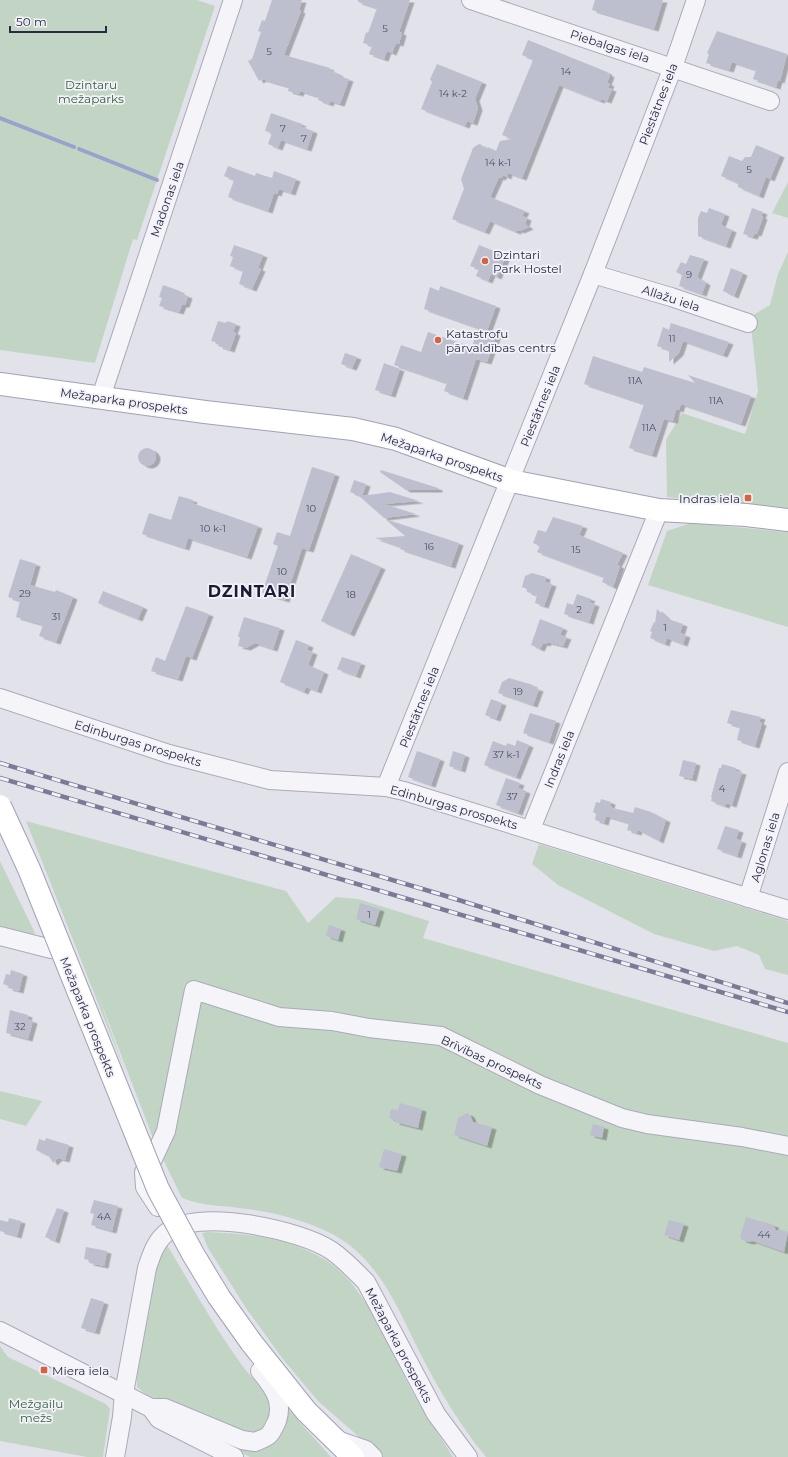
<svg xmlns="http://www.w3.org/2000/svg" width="788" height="1457" font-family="Montserrat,sans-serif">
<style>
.green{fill:#c2d5c5}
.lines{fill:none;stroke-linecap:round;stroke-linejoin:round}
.stream{stroke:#9ba0cd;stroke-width:4}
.building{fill:#bebfce;filter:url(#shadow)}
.minor-casing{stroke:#aaaab9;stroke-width:20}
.major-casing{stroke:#a0a1b7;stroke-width:24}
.minor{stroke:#f5f5f9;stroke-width:18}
.major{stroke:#fff;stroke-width:22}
.rail-casing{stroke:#7a7a96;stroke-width:4.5}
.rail{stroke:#f2f2f8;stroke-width:3;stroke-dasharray:9;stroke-linecap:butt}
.major-bridge-casing{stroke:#a0a1b7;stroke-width:24;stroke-linecap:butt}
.major-bridge{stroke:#fff;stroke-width:22}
.poi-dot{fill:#d66241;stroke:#f2f2f8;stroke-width:1.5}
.labels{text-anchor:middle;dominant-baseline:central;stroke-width:3.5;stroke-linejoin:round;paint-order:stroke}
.number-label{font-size:10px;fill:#4e4e66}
.street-label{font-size:12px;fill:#292944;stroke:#f2f2f8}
.park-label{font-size:12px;fill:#35603d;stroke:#f2f2f8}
.poi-label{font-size:12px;fill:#292944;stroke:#f2f2f8;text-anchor:start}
.district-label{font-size:16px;font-weight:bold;letter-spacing:1px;fill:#1c1b35;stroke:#f2f2f8}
</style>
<defs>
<filter id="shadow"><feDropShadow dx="4.5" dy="2.5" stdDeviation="0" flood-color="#0004"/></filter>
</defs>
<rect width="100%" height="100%" fill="#e2e2eb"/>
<g class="green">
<polygon points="0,0 197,0 215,6 137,240 133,239 95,363 0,350"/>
<polygon points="788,182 788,218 772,213"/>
<polygon points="788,252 788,510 667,497 666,440 682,413 745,434 758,391 750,317 770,305 778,274"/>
<polygon points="691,523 788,532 788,627 648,585 667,531"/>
<path d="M26,821L286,891L308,923L336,897L358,899L429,921L423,938L788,1043V1457H486C461,1427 439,1390 421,1355C397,1307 378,1255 326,1231C299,1218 268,1211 239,1208C218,1205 202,1206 182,1198L155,1143L96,990L128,1079Z"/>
<polygon points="539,844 788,921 788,975 765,969 759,955 737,946 714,951 654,934 558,885 532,864"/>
<polygon points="0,861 35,933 20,940 0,933"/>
<polygon points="0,1091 42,1101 26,1126 0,1119"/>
<path d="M208,1232C251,1234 283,1236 322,1258C367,1282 392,1357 417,1400C428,1419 441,1438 453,1457H382L318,1401L282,1358L246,1308L208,1248L202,1233Z"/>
<path d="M167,1245C191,1285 214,1326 241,1364C252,1379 271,1395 274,1414L261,1432L247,1436L147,1395L137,1387V1370L158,1255Z"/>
<polygon points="0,1346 8,1357 106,1404 110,1409 103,1457 87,1457 0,1441"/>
<path d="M287,1408L331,1457H250L171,1418L247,1448H263C279,1437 287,1428 287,1408Z"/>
</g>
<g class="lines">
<g class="stream">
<polyline points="0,118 74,147"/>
<polyline points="79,149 157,180"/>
</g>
</g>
<g class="building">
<polygon points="272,0 302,0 299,10 301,11 284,55 330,68 329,70 339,74 338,76 349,79 340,104 330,101 329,104 318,100 319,97 300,91 299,94 288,91 289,87 262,79 259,81 248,61 252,59 261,32 258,31 262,20 265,21"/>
<polygon points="358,0 410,0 399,32 402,33 399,44 396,43 392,53 387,51 384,59 369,54 372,46 363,43 366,32 368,33 377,8 358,2"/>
<polygon points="595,0 663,0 654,29 592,10"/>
<polygon points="717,31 787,54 780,81 778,80 776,87 753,79 756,70 732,62 729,70 706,63 709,54 707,53"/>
<polygon points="528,40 607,72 608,74 610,75 607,83 610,84 608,88 612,89 607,101 601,99 600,101 559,85 522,178 508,173 507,177 503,175 501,178 499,177 490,197 525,211 522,216 527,218 525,224 529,227 520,231 518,230 516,232 490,221 485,232 452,219 464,189 461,179 473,148 477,145 480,144 487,149 488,147 496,151 500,141 512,139 502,135 533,60 522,55"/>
<polygon points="437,64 482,82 475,99 478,108 473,123 467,121 465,126 421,109 432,82 430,79"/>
<polygon points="271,113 302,124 300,126 313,131 307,149 281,140 278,148 268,144 272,133 265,131"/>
<polygon points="756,145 780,155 770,179 766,177 759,196 738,187 738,183 721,176 729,156 742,161 745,157 751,157"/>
<polygon points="228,166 255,176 256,173 272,178 274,171 296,179 291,193 279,189 277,194 274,193 268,211 228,197 234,180 224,176"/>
<polygon points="709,208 725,214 721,225 732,230 726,246 698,236 698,218 701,211 707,213"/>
<polygon points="752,208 763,212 761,216 763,217 757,234 755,233 753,237 743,234"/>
<polygon points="234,245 263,255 258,268 261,269 252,289 239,284 243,271 230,266 233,257 230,256"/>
<polygon points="479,245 506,256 497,277 491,274 488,281 476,276 479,269 470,266"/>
<polygon points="690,255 704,259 697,277 706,283 702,294 679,286 682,275 676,272 681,262 686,264"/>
<polygon points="731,268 743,273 734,296 723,291"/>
<polygon points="163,285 180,291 180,293 188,296 185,305 182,305 179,312 159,306 162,298 159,297"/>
<polygon points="440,286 496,306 487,331 497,334 487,362 476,359 463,398 444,391 447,383 394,365 401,345 421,352 428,332 472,347 478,328 424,309 430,287 439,291"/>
<polygon points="218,321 226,323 227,321 236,324 233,332 236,333 230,350 218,346 219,343 211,341"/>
<polygon points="671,323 729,342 723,355 683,341 679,353 669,362 669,350 657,346 663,327 669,330"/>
<polygon points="345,353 357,357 352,368 341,364"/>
<polygon points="593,356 642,372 644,367 695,383 688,375 751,396 741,424 681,404 679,410 676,409 673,421 664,419 652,455 629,448 644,404 584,384"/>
<polygon points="384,363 400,369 391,395 375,390"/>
<circle cx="147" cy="457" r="9"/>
<polygon points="312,467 335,474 309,550 302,548 285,600 262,593 278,546 273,544 277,532 290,536"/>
<polygon points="381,470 438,488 438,490 406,490 380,472"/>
<polygon points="354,480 366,484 362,496 390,492 419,501 384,504 416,514 384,518 359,496 361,496 350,492"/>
<polygon points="179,496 193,500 192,503 258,526 247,557 188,538 185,548 142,534 149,513 171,520"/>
<polygon points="553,517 583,526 579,535 623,553 617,565 620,566 613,587 602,582 604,577 537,552 540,546 533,543 538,530 546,532"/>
<polygon points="385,519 459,543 451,566 400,549 401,547 375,538 405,536"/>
<polygon points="351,554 381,567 350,634 321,621"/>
<polygon points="20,559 36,564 30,585 55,592 56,590 73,597 56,642 39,636 43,625 16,617 20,601 8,597"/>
<polygon points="532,573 546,577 545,582 552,584 544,606 535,603 537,595 527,592 527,589 522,587 525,576"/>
<polygon points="103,591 143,607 138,619 98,603"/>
<polygon points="577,594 591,599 589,602 595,604 589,622 564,614 567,603 573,605"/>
<polygon points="186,606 209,614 192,658 186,656 178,679 151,671 156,657 165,661"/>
<polygon points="657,609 668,619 683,624 680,633 686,635 683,644 667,638 665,644 650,638 652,632 650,631 654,622 655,623"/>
<polygon points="244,617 280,628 273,649 255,643 246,648 238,646 240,638 238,636"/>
<polygon points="540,619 563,628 560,635 567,637 563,646 547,642 546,644 543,643 540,649 531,645"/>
<polygon points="296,640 309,645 307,650 313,652 308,665 324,672 317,691 306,687 304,692 280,682"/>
<polygon points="342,657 361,663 356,676 337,669"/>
<polygon points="509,678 533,685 532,687 539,689 533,705 498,693 502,682"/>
<polygon points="491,699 502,703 496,719 485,715"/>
<polygon points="731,710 761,717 759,722 762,723 755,746 737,740 740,727 727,723"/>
<polygon points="530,713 556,721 549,742 523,733"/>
<polygon points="517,740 529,745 516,777 484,765 493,741 506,746 507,743 515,746"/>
<polygon points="417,751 440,759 431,785 408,777"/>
<polygon points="453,751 465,755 461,770 449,766"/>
<polygon points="683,760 696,763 692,779 679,776"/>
<polygon points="722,764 736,768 736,771 742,772 732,805 726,803 725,806 711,801 712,797 711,797 719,768 721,768"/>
<polygon points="506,778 520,783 518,788 526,791 518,813 496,805"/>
<polygon points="601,799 611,802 610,806 613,808 633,813 635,807 651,812 666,820 659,841 638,830 637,833 627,830 629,823 626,822 606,816 604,823 595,820 596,814 593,812 596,802 600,803"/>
<polygon points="725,826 739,830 736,839 742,841 737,856 717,849"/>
<polygon points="360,903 380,909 375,925 356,919"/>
<polygon points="329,925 341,929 338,940 326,936"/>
<polygon points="11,970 23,974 19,991 8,988 9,986 3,984 6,974 10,975"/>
<polygon points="10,1010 28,1015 27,1019 33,1021 28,1039 6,1033"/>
<polygon points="400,1103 422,1109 418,1128 395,1122 395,1120 389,1118 391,1109 398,1110"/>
<polygon points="467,1113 470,1115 473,1122 492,1127 487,1146 454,1135 458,1118"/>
<polygon points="593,1124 604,1127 602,1138 590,1135"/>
<polygon points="46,1138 69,1145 65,1160 58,1158 53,1163 49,1156 36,1150 39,1139 45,1141"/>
<polygon points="384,1149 402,1154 397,1171 379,1167"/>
<polygon points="94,1200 118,1206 112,1231 91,1225 94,1214 90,1213"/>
<polygon points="57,1208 64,1210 55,1241 45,1237"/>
<polygon points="746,1217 774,1225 776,1231 779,1229 788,1232 784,1252 753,1241 749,1242 742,1240 740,1237"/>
<polygon points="9,1218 21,1221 17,1236 0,1231 0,1220 8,1222"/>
<polygon points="669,1220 684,1224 679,1240 664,1235"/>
<polygon points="86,1247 107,1251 104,1266 89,1263 90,1260 84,1259"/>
<polygon points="91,1298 104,1302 95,1332 81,1328"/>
</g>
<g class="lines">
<defs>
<g id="minor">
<polyline points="471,0 770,101"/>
<polyline points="593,274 671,297 748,323"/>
<polyline points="101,397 233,0"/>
<polyline points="0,698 169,754 270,780 386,787 404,791 788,910"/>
<polyline points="386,787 593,274 673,67 696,0"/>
<polyline points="531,829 659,510"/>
<polyline points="748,898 788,772"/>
<polyline points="0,936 51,949"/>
<polyline points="158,1207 145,1187 144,1172 153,1159 166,1131 194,990 279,1017 332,1021 369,1028 441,1036 540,1085 622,1118 647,1124 742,1137 788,1146"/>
<polyline points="0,1331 151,1408 159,1419 234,1457"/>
<path d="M151,1408H165L242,1440L255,1442C259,1440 266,1438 269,1435C272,1432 275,1425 277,1421C284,1400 272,1386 260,1371"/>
<polyline points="337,1440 366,1450 373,1457"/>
<path d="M115,1457L122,1417L124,1393L147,1268C151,1256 155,1243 165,1234C194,1206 302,1230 332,1251C345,1260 355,1271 366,1282L436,1414L468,1457"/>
</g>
<g id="major">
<polyline points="0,384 205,412 353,429 396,439 511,481 659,510 746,515 788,520"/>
<polyline points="251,1342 306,1411 353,1457"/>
</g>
</defs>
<use href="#minor" class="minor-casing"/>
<use href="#major" class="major-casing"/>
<use href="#minor" class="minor"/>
<use href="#major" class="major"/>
<defs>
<g id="rail">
<polyline points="0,763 446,896 788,1003"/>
<polyline points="0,778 788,1012"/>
</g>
</defs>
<use href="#rail" class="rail-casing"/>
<use href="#rail" class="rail"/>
<defs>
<polyline id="major-bridge" points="0,806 29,869 158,1189 193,1254 219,1297 251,1342"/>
</defs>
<use href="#major-bridge" class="major-bridge-casing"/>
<use href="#major-bridge" class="major-bridge"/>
</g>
<g class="poi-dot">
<circle cx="485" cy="261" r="4"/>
<circle cx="438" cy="340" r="4"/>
<rect x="744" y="494" width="8" height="8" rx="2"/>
<rect x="40" y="1366" width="8" height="8" rx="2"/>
</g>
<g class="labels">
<g class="number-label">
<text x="385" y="28">5</text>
<text x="269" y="51">5</text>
<text x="566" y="71">14</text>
<text x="453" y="93">14 k-2</text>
<text x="283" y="128">7</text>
<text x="304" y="138">7</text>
<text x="498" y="162">14 k-1</text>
<text x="749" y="169">5</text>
<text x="689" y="274">9</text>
<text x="672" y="338">11</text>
<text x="635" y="380">11A</text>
<text x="716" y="400">11A</text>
<text x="649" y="427">11A</text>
<text x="311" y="508">10</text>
<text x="213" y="528">10 k-1</text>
<text x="429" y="546">16</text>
<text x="576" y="549">15</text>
<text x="282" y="571">10</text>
<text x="25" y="593">29</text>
<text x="351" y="594">18</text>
<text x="579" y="609">2</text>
<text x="56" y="616">31</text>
<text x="665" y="627">1</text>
<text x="518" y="691">19</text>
<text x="506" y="754">37 k-1</text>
<text x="722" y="788">4</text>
<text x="512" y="796">37</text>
<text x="369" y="914">1</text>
<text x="20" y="1026">32</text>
<text x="104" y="1216">4A</text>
<text x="764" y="1234">44</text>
</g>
<g class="street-label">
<text transform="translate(610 46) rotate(18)">Piebalgas iela</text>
<text transform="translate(658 104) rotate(-69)">Piestātnes iela</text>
<text transform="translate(167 199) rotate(-71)">Madonas iela</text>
<text transform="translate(671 298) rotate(18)">Allažu iela</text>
<text transform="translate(124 401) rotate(8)">Mežaparka prospekts</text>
<text transform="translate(540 406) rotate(-68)">Piestātnes iela</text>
<text transform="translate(442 457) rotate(19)">Mežaparka prospekts</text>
<text transform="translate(419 707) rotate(-68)">Piestātnes iela</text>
<text transform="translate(138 743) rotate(17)">Edinburgas prospekts</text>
<text transform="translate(559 759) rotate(-68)">Indras iela</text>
<text transform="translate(454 807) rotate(16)">Edinburgas prospekts</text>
<text transform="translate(765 847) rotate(-73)">Aglonas iela</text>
<text transform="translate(88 1017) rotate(68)">Mežaparka prospekts</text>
<text transform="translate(492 1062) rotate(25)">Brīvības prospekts</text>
<text transform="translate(399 1345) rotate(62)">Mežaparka prospekts</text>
</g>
<g class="park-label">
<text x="91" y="84">Dzintaru<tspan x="91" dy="14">mežaparks</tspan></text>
<text x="36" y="1403">Mežgaiļu<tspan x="36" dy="14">mežs</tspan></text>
</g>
<g class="poi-label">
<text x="493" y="254">Dzintari<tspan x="493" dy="14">Park Hostel</tspan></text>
<text x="446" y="333">Katastrofu<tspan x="446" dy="14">pārvaldības centrs</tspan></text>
<text x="740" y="498" text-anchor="end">Indras iela</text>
<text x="52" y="1370">Miera iela</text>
</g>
<g class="district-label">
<text x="252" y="591">DZINTARI</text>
</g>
</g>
<path d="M10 26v6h96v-6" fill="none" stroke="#292944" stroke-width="2"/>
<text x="16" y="26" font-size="12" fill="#292944" stroke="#f2f2f8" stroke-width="3" paint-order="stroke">50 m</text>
</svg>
